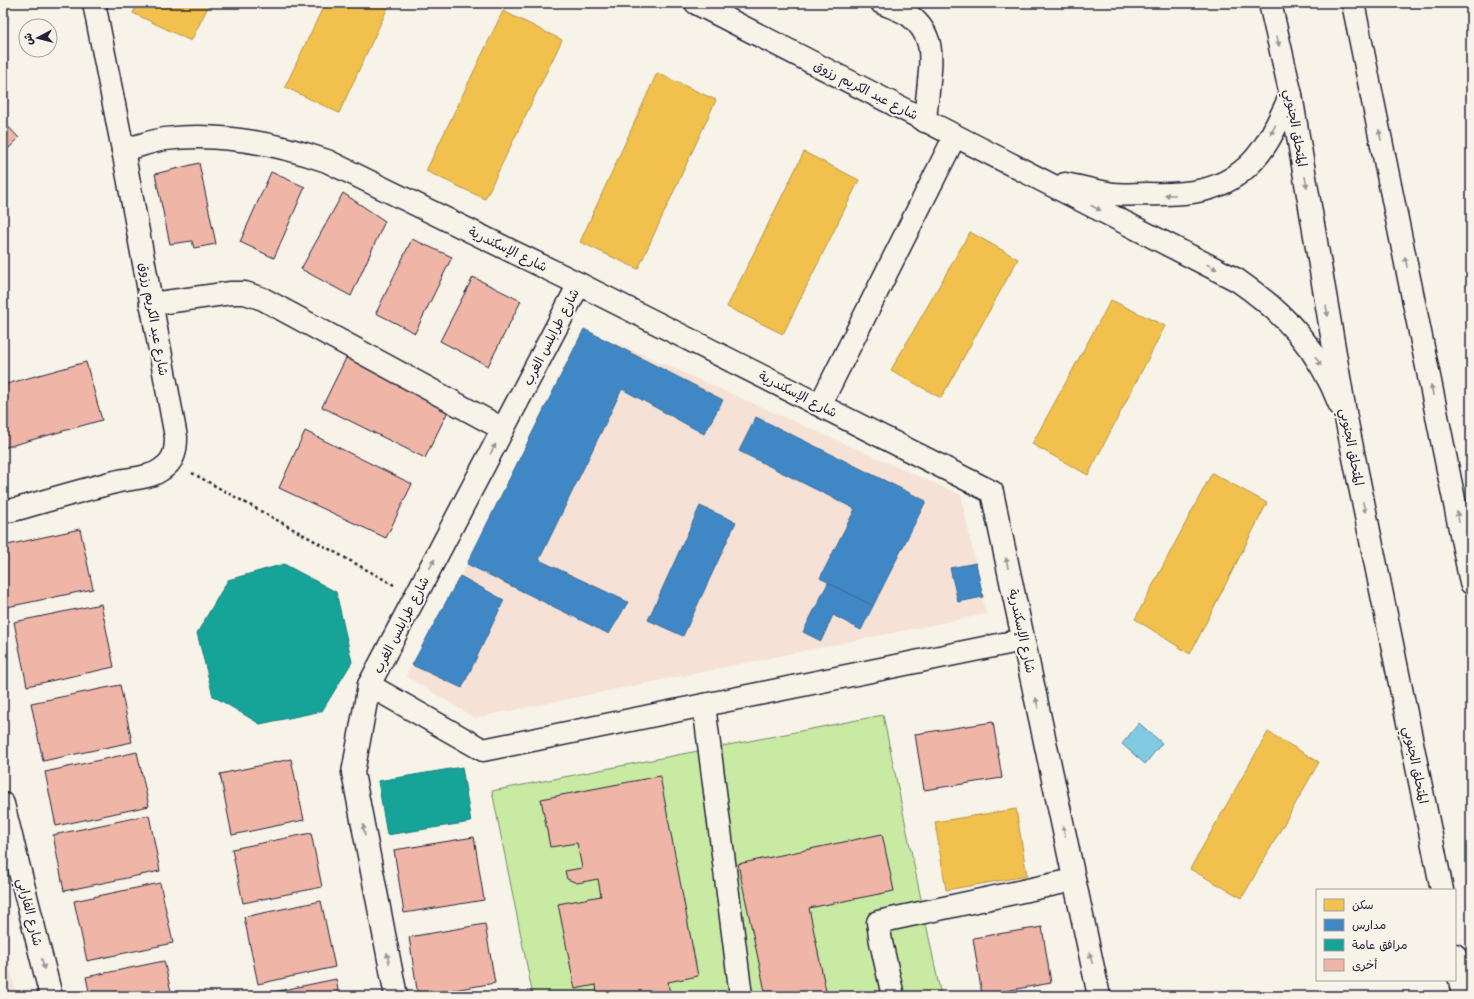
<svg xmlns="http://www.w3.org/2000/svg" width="1474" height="999" font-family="'Comic Neue','Playpen Sans Arabic',sans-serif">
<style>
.built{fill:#f5e1d5}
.green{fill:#c9eaa2;stroke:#76866e}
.water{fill:#81cae2;stroke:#5b879f}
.homes{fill:#f2c14e;stroke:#b49148}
.schools{fill:#3f88c5;stroke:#36699c}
.public{fill:#17a398;stroke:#1a7c7c}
.building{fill:#efb6a8;stroke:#22223b}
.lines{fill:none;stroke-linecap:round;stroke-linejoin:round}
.minor-casing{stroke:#22223b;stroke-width:25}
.highway-casing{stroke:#22223b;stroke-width:25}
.path{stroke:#22223b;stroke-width:2.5;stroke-dasharray:3 3;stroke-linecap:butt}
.minor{stroke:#f7f3e8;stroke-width:22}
.highway{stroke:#f7f3e8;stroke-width:22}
.oneway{fill:#97959a}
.labels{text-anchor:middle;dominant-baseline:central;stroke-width:4;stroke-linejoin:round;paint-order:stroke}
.street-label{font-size:13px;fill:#22223b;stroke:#f7f3e8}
</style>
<rect width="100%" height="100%" fill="#f7f3e8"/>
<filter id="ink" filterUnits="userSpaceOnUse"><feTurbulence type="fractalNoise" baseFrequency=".025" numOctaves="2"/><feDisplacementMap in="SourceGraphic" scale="8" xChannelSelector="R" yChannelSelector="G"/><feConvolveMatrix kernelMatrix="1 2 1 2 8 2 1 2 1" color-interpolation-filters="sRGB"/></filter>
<g filter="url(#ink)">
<g class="built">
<polygon points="584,329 961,495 986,614 475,718 406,676 467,564"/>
<polygon points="3,933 16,996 3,996"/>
</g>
<polygon class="green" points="883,715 941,996 533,996 492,791"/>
<polygon class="water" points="1139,723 1162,743 1145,764 1122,744"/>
<g class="homes">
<polygon points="138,3 210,3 191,41 133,13"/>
<polygon points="325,3 390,3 339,113 285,87"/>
<polygon points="503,11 562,40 485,199 426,171"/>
<polygon points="657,73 716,100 638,269 580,242"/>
<polygon points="804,152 859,180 783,334 727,307"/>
<polygon points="970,232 1018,259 941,398 891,370"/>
<polygon points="1111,300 1165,326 1088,475 1032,444"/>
<polygon points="1212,473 1267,503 1190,654 1135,619"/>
<polygon points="1268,732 1319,762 1242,898 1190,869"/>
<polygon points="1016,809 1027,876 946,890 935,822"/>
</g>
<g class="schools">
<polygon points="584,329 723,400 704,434 622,389 539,560 628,602 609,634 467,564"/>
<polygon points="756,417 926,501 873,606 820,578 855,509 739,451"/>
<polygon points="700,506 736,522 683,636 648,620"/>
<polygon points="976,563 983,597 958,602 950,568"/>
<polygon points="460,576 504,600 462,688 412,665"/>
<polygon points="828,583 873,606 861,630 833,615 821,641 803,632"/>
</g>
<g class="public">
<polygon points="284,564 336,592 352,662 322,711 260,724 213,696 197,633 228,580"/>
<polygon points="462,767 471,822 387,835 378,781"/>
</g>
<g class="building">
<polygon points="3,121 19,138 3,154"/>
<polygon points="199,163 216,244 194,248 192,241 170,244 155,174"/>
<polygon points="271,172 305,187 274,258 240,242"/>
<polygon points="343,193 385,221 351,296 301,269"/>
<polygon points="412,239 452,257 415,333 376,313"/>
<polygon points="473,277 521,301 488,366 440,341"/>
<polygon points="348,354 451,405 425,458 322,407"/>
<polygon points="86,362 102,420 3,448 3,385"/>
<polygon points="305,431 412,484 386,538 279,488"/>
<polygon points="80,529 93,589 7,607 3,589 3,546"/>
<polygon points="101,604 114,667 27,686 14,622"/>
<polygon points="120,685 132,742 43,761 31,703"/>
<polygon points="993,722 1002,778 924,790 915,734"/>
<polygon points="137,752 149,806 56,826 45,772"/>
<polygon points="291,759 304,820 232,835 220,774"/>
<polygon points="660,776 698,976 668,982 670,994 659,996 600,996 597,994 596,985 575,989 558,904 601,896 598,879 577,883 567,879 565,871 582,868 577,843 550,847 541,799"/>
<polygon points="149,815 160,871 64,891 53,835"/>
<polygon points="311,833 322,887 243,903 232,849"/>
<polygon points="882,834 894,891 809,908 827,996 766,996 738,864"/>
<polygon points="474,837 484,900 404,913 394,850"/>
<polygon points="160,883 173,943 87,961 74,901"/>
<polygon points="321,901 335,967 258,984 244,917"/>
<polygon points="485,924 495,983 418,996 409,937"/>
<polygon points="1042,927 1051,983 982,995 973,938"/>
<polygon points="164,961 172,996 90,996 86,977"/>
<polygon points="336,979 339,996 264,996 264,994"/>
</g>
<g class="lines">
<defs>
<g id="minor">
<path d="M696,3L1237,280C1285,313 1319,350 1340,405"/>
<path d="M882,3C891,7 902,10 910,16C933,34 932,55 929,81C928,94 926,107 925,121"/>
<path d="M123,150C137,147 151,141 165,139C220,132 274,143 327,161L579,284L992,492L1099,996"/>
<path d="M1065,184C1080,187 1097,191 1113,194C1123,195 1135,194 1146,194C1187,195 1223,193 1253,161C1270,143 1280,117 1291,95"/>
<polyline points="151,304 231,293 245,293 263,299 503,429"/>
<polyline points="820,405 955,136"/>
<path d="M3,512L17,509C49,500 82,490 115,482C130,478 150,479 162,469C174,461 176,451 176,437L123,150L94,3"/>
<polyline points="369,685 483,750 1023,640"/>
<polyline points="704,705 741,996"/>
<polyline points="3,804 51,996"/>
<polyline points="396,996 353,773 369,685 579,284"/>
<polyline points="893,996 881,942 878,922 1074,880"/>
</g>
<g id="highway">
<polyline points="1270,3 1291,95 1346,418 1442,890"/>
<polyline points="1353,3 1471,583"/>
<polyline points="1455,955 1463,996"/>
</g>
</defs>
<use href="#minor" class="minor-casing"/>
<use href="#highway" class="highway-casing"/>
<polyline class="path" points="192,473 394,585"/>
<use href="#minor" class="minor"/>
<use href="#highway" class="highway"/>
</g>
<defs><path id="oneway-solid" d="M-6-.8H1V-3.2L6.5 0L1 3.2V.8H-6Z"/></defs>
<g class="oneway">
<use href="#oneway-solid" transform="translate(1278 41) rotate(77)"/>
<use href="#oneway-solid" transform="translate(1273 130) rotate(117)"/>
<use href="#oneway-solid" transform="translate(1380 135) rotate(-101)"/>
<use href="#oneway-solid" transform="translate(1306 182) rotate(80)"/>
<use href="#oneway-solid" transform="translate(1170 195) rotate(-180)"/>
<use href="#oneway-solid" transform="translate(1096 208) rotate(27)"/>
<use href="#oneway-solid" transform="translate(1406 262) rotate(-101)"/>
<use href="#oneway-solid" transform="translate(1212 267) rotate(27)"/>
<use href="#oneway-solid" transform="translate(1327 311) rotate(80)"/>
<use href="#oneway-solid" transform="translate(1318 361) rotate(58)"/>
<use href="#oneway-solid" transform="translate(1432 390) rotate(-101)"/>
<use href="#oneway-solid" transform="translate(493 449) rotate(-62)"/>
<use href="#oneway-solid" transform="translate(1364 507) rotate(78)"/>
<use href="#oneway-solid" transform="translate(1458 517) rotate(-101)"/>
<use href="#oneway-solid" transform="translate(1007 563) rotate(-102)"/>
<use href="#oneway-solid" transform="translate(432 564) rotate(-62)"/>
<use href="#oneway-solid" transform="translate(1037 703) rotate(-102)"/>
<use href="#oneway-solid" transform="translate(364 830) rotate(-101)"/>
<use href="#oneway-solid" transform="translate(1064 831) rotate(-102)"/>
<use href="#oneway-solid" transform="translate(388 958) rotate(-101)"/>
<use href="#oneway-solid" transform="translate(1091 958) rotate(-102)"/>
<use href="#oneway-solid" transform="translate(43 964) rotate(76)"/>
</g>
</g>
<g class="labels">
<g class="street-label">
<text transform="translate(866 90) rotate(27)">شارع عبد الكريم رزوق</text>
<text transform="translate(1296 128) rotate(80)">المتحلق الجنوبي</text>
<text transform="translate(508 249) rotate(26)">شارع الإسكندرية</text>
<text transform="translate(154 319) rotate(80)">شارع عبد الكريم رزوق</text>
<text transform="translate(551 337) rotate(-63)">شارع طرابلس الغرب</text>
<text transform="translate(798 394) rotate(27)">شارع الإسكندرية</text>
<text transform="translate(1352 447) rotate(79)">المتحلق الجنوبي</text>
<text transform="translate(401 625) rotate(-63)">شارع طرابلس الغرب</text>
<text transform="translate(1022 631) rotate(78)">شارع الإسكندرية</text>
<text transform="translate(1416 765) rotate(78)">المتحلق الجنوبي</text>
<text transform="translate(30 912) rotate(76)">شارع الفارابي</text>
</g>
</g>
<rect width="1474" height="999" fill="none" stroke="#f7f3e8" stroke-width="16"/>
<rect x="8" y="8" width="1458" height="983" fill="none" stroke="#22223b" stroke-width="1.5" filter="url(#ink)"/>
<rect x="1316" y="889" width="140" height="92" fill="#f7f3e8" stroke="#a29fa3"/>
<rect x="1324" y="899" width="20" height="12" fill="#f2c14e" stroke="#a29fa3"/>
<text x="1352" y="909" font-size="12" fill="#22223b">سكن</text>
<rect x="1324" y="919" width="20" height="12" fill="#3f88c5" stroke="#a29fa3"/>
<text x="1352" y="929" font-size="12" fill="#22223b">مدارس</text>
<rect x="1324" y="939" width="20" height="12" fill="#17a398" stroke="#a29fa3"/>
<text x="1352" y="949" font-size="12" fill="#22223b">مرافق عامة</text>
<rect x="1324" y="959" width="20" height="12" fill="#efb6a8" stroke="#a29fa3"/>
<text x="1352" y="969" font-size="12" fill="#22223b">أخرى</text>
<g transform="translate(38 38) rotate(263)"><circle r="19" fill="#f7f3e8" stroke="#a29fa3"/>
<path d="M0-3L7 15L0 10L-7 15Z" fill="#22223b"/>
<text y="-6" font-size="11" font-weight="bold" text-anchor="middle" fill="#22223b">ش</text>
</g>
</svg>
